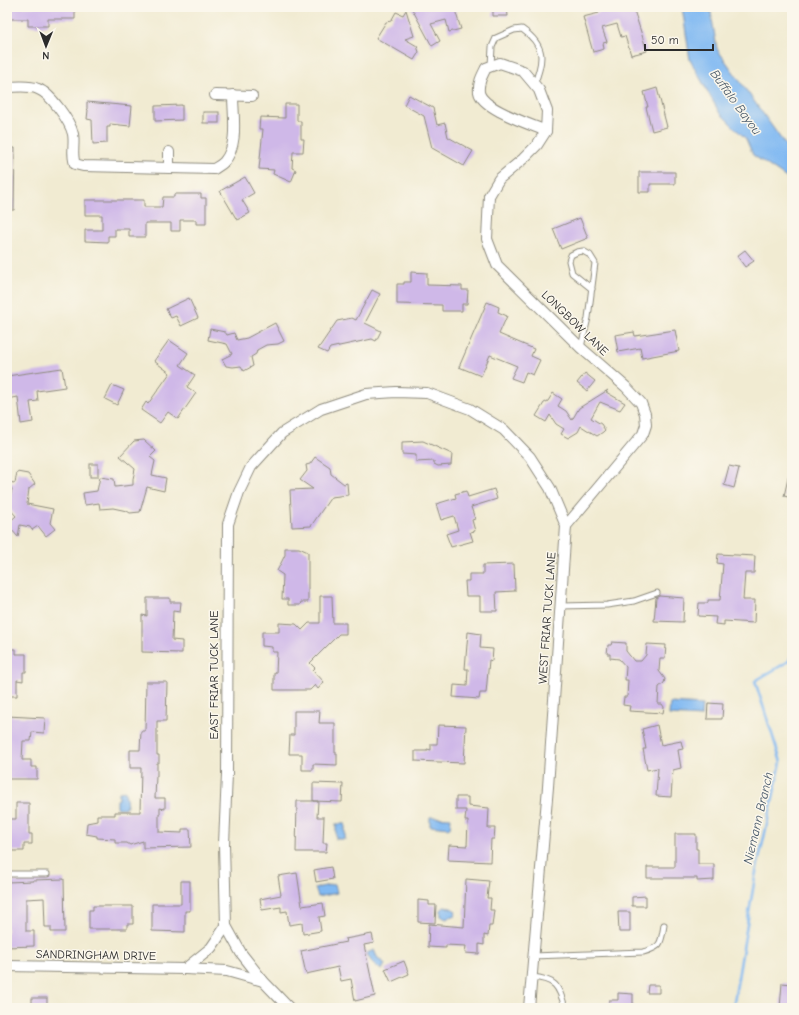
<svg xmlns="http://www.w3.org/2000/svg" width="799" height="1015" font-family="'Comic Neue',sans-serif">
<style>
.water{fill:#81b9f2;stroke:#56728e}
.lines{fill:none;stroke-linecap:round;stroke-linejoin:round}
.stream{stroke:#81b9f2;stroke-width:2.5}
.building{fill:#cfb8e8}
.service-casing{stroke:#8e8b7e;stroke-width:7}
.minor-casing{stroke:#8e8b7e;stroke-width:12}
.service{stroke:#fff;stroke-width:5}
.minor{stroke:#fff;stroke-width:10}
.labels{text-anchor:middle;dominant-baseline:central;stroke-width:3;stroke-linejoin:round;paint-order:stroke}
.street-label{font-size:12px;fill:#2b2b2b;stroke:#fbf7ec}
.water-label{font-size:13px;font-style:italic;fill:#455667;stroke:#fbf7ec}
</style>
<rect width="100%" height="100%" fill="#fbf7ec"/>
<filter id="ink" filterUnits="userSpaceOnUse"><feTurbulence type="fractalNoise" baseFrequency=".025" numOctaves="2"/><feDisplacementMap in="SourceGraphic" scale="8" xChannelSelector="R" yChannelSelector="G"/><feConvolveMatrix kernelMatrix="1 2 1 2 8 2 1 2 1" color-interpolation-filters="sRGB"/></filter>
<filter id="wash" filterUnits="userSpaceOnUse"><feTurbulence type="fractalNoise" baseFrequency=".012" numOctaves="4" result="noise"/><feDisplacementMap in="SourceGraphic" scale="16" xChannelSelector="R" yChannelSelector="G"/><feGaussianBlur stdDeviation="0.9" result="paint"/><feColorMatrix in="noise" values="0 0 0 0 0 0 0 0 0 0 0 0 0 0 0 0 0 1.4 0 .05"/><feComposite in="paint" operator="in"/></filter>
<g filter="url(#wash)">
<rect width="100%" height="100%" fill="#f1ebd2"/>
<g class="water">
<polygon points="682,7 710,7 717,49 791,153 792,153 792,179 788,179 753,155 746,139 719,112 690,60"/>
<polygon points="670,703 702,705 701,717 669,715"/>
<polygon points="125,791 127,806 125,806 125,808 118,808 117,806 117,800 119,799 119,792"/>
<polygon points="430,817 451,818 450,828 430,826"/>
<rect x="336" y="824" width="9" height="15"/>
<polygon points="335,884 337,893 318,897 315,888"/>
<polygon points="444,907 451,908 456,911 455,916 452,916 446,919 441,916 441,910"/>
<path d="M374,950L377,957L385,964L382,970C374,965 370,961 367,953Z"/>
</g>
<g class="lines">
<polyline class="stream" points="733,1008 755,877 781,762 755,681 789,661 792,654"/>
</g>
<g id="blocks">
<g class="building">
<polygon points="7,7 75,7 75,19 48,19 48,26 28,26 28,19 7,19"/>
<polygon points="411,7 454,7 461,29 449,32 446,20 431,24 440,41 432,46"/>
<polygon points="493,7 507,7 508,16 493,16"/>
<polygon points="597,7 633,7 647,51 631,55 625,36 621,37 617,24 602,28 607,42 603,43 604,49 593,52 583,17 599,13"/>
<polygon points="406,10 414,36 405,39 417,46 419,52 414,60 376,38 386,22 391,21 396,12 403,15"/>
<polygon points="657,88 667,127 652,131 646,107 648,107 644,92"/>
<polygon points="409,95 433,108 437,125 445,123 448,137 473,151 464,166 432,148 424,116 404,105"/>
<polygon points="87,102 132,106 130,126 110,124 110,127 107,127 107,143 93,144 92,120 87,119 88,110 87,109"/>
<polygon points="285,104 297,104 297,121 301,121 301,139 304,139 303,152 293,152 292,168 296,170 291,182 273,174 274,170 259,169 263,129 259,129 260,117 285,118"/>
<polygon points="182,105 182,120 155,121 155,106"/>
<rect x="203" y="112" width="16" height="11"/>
<polygon points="7,148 15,148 14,210 7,210"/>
<polygon points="639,172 675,172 675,184 650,184 650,192 639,192"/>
<polygon points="245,177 254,193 242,200 250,213 237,220 220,191"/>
<polygon points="174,194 201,194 201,198 206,198 206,224 196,224 196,220 180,220 180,231 171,231 171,223 145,223 145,237 129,237 129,229 115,229 115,236 108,236 108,242 85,241 85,230 102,230 102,215 85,215 85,200 144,200 144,207 162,207 163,197 174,197"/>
<polygon points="580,218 588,238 561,249 553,229"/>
<polygon points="745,250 754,261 745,267 737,256"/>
<polygon points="411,272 427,273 427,285 462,286 462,290 468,290 467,304 462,304 462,311 442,311 442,305 397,304 397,284 404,284 404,282 411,282"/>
<polygon points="372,290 380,294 365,323 381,331 376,341 372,339 330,348 327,353 318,349 337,321 352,318 356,320"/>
<polygon points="189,298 198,318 181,326 176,316 171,318 166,309"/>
<polygon points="487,302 499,307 498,312 507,316 499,334 534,349 531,356 540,360 533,375 526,372 522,382 511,378 517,366 490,355 481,376 459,367"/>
<polygon points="275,323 284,341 278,344 266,345 257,350 256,354 251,357 253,366 244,371 241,366 233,367 226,366 222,359 232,354 227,344 208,340 210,329 225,332 227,335 234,333 237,340 247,338"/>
<polygon points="675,330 679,351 642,358 640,348 618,352 615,335 634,332 635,336"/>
<polygon points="169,340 188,353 180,365 195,375 187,387 196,393 178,419 168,412 160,423 141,410 146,402 148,404 170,373 154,361"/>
<polygon points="62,368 65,387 37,391 38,401 30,402 33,422 21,424 18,397 7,399 7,376"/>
<polygon points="585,373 595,381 587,391 577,383"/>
<polygon points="112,385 124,390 117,405 105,399"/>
<polygon points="608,390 606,392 625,403 620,410 600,402 591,418 601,424 605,430 603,432 597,436 581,426 578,432 568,438 561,434 564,429 556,424 550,415 546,422 536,416 544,403 548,401 553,393 562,399 558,406 566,411 572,420 579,408"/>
<polygon points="144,440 156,451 150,457 155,461 152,475 166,478 164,491 147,487 140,512 130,513 127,511 113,508 100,509 99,503 85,505 83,493 97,491 100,477 114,479 115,487 133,485 133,479 135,469 120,456 134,441"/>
<polygon points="423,441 452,454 451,465 438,466 434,464 434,461 416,462 416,455 402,454 402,442"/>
<polygon points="315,457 330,467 331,474 344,484 347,483 348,495 331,497 311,526 292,527 290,490 313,489 300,480 307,471 306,465 310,464"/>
<rect x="90" y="464" width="8" height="13"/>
<polygon points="729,466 739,468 734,488 724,485"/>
<polygon points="17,472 28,474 35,484 29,489 27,504 53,509 50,523 55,529 46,536 38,526 32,530 30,527 20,525 18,537 11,529 7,528 8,523 16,516 8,507 12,489 7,482 15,483"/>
<polygon points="789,474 792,474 792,498 784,496"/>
<polygon points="494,489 497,499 471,507 475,519 472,520 475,531 470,532 473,541 451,547 446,534 458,530 454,516 441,520 436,504 456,498 455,494 466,491 468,497"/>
<polygon points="285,548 299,548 308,552 308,602 301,602 300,605 288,605 288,599 282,599 283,575 277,571 285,555"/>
<polygon points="718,554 755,556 754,573 745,573 743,600 755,600 754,623 724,621 724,625 715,624 716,617 698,616 699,603 708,603 708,600 720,600 723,564 717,563"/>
<polygon points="514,564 515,591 496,592 497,611 480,611 480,596 466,596 465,581 469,581 469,574 483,574 483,565"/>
<polygon points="320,596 332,596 333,623 346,623 346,634 339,634 310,663 315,668 313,670 324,682 318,689 315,685 310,690 274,690 274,673 276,673 277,652 272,652 272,647 262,646 262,632 279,632 279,623 296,624 302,630 309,623 320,623"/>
<polygon points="659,596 684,598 683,622 654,621 656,598"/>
<polygon points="147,598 170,598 170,602 181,602 180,612 173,611 172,640 182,641 182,653 142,652 142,615 147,616"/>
<polygon points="468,632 481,634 480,648 493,649 492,661 489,660 486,693 480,693 479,699 453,697 454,685 467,686 468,669 465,669"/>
<polygon points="612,642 626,643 626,651 634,661 641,661 646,655 647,644 666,645 665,658 660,658 659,671 665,679 664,683 659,687 658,704 662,704 664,707 663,713 629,711 630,706 623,705 624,697 627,697 628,680 625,680 626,667 619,659 610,658 610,654 607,654 608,645 611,645"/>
<polygon points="7,649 16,649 16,654 26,654 26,672 23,672 23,681 17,680 17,696 7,696"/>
<polygon points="146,682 167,682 166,721 157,721 157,755 159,755 159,763 157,763 157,776 156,776 155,798 165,798 165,809 160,808 160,814 159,814 159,832 182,833 182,829 190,829 191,847 143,848 143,841 130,845 127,843 115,843 115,839 97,838 97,836 86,834 87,823 97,821 97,815 115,815 115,812 140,812 141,768 130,768 130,750 140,750 141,731 145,731"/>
<polygon points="708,703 723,704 722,719 707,719"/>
<polygon points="294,711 320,711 319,723 335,723 335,753 337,753 337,765 313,764 313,770 302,770 302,754 289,754 290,735 294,735"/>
<polygon points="7,716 45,718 44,733 32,732 31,741 23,741 22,760 31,760 31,767 37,767 37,779 7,779"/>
<polygon points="438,725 466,726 464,763 415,761 415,751 427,751 427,749 431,750 431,744 437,744"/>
<polygon points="657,725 661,745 681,741 683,749 678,750 681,768 673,770 671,797 656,796 658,768 647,770 643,749 646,749 642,729"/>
<polygon points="313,783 343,784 342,802 313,801"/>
<polygon points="456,797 468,797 468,806 489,808 488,828 495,828 494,839 491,839 490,862 448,860 449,845 467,846 468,821 465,821 466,810 456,810"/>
<polygon points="297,801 318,801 317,817 324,817 323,843 327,843 326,852 296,852"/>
<polygon points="16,803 29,803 29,834 32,834 32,844 24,844 24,851 7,851 7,819 16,819"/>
<polygon points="675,834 696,834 696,849 698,849 698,864 714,864 714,880 697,881 697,878 647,878 647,867 675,867"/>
<polygon points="331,867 333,879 316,882 314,870"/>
<polygon points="297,873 302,906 323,903 325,916 319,917 321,931 303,934 302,923 289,925 287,911 281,912 281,907 262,910 260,899 281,895 278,876"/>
<polygon points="64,879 65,932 51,932 51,927 45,927 44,898 26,899 26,931 34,931 34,946 7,947 7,882 33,881 33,880"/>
<polygon points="466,879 489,881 487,898 491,898 490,910 494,910 492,926 489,926 488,936 484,935 484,945 479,944 479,954 465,953 466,946 446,945 446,948 428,947 429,924 464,927"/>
<polygon points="181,881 190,881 190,911 185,911 185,932 152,931 152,904 181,904"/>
<polygon points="646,896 646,906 632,906 632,897"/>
<polygon points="418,900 429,901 429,905 436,905 435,923 418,922"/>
<polygon points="93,906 133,906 133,924 127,924 127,929 89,929 89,910 93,910"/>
<polygon points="618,912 630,912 630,932 619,932"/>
<polygon points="372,934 374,943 364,945 375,996 355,1001 351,979 341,981 338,967 306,974 301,951 346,942 345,939"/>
<polygon points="404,961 409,974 391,982 385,969"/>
<polygon points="782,983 792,984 792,1008 780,1008"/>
<polygon points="648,985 659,985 659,993 647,993"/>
<polygon points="618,993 633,994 633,1008 609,1008 609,1000 618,1000"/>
<rect x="32" y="998" width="15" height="10"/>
</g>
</g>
</g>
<g filter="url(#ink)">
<use href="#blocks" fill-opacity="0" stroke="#8e8b7e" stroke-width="1"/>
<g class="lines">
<defs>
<g id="service">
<path d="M491,66L492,47L496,38L514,30L522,29C546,46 544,60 534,85"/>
<polyline points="581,347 588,318 595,263 590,255 583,251 577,252 571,255 569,261 572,273 592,289"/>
<polyline points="561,606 607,605 634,601 657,593"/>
<polyline points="7,874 47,874"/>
<path d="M533,956L643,952C662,947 661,943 664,925"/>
<path d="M531,977C555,979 559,985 565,1008"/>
</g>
<g id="minor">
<path d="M500,63L523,71L539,90L547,111L546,131C530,124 482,109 479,92C478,83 482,76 486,68Z"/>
<path d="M7,87C17,87 29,85 38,89C50,93 70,121 73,134C75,144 71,154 75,164L83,166L214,169C217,167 221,165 224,162C239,145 233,116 233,95"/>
<polyline points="215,95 252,96"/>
<polyline points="546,131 537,145 523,159 499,179 489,196 487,239 497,265 581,348 626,387 641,403 645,414 646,425 643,434 566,526"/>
<polyline points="169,152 169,168"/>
<polyline points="7,966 185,969 227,971 263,981 289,1008"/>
<polyline points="185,969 211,948 226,926"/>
<polyline points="263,981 241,953 226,926 224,844 227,774 228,524 239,492 251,467 282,433 321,409 366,394 396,392 427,393 470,409 504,430 530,457 550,488 566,526 548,787 529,1008"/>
</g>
</defs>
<use href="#service" class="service-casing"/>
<use href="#minor" class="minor-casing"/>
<use href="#service" class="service"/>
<use href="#minor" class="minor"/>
</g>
</g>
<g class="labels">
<g class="street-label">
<text transform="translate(575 323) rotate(44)">LONGBOW LANE</text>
<text transform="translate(547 618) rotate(-86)">WEST FRIAR TUCK LANE</text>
<text transform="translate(214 675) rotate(-90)">EAST FRIAR TUCK LANE</text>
<text transform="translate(96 955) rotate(1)">SANDRINGHAM DRIVE</text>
</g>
<g class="water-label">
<text transform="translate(736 102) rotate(54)">Buffalo Bayou</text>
<text transform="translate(758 818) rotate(-77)">Niemann Branch</text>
</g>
</g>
<rect width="799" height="1015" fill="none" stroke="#fbf7ec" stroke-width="24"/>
<g transform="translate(46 46) rotate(181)" stroke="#fbf7ec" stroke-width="3" paint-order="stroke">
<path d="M0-3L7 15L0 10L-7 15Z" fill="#2b2b2b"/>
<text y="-6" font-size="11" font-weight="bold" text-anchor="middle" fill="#2b2b2b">N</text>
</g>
<path d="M645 44v6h68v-6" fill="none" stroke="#2b2b2b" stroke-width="2"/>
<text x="651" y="44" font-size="12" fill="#2b2b2b" stroke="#fbf7ec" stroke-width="3" paint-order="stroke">50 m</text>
</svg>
